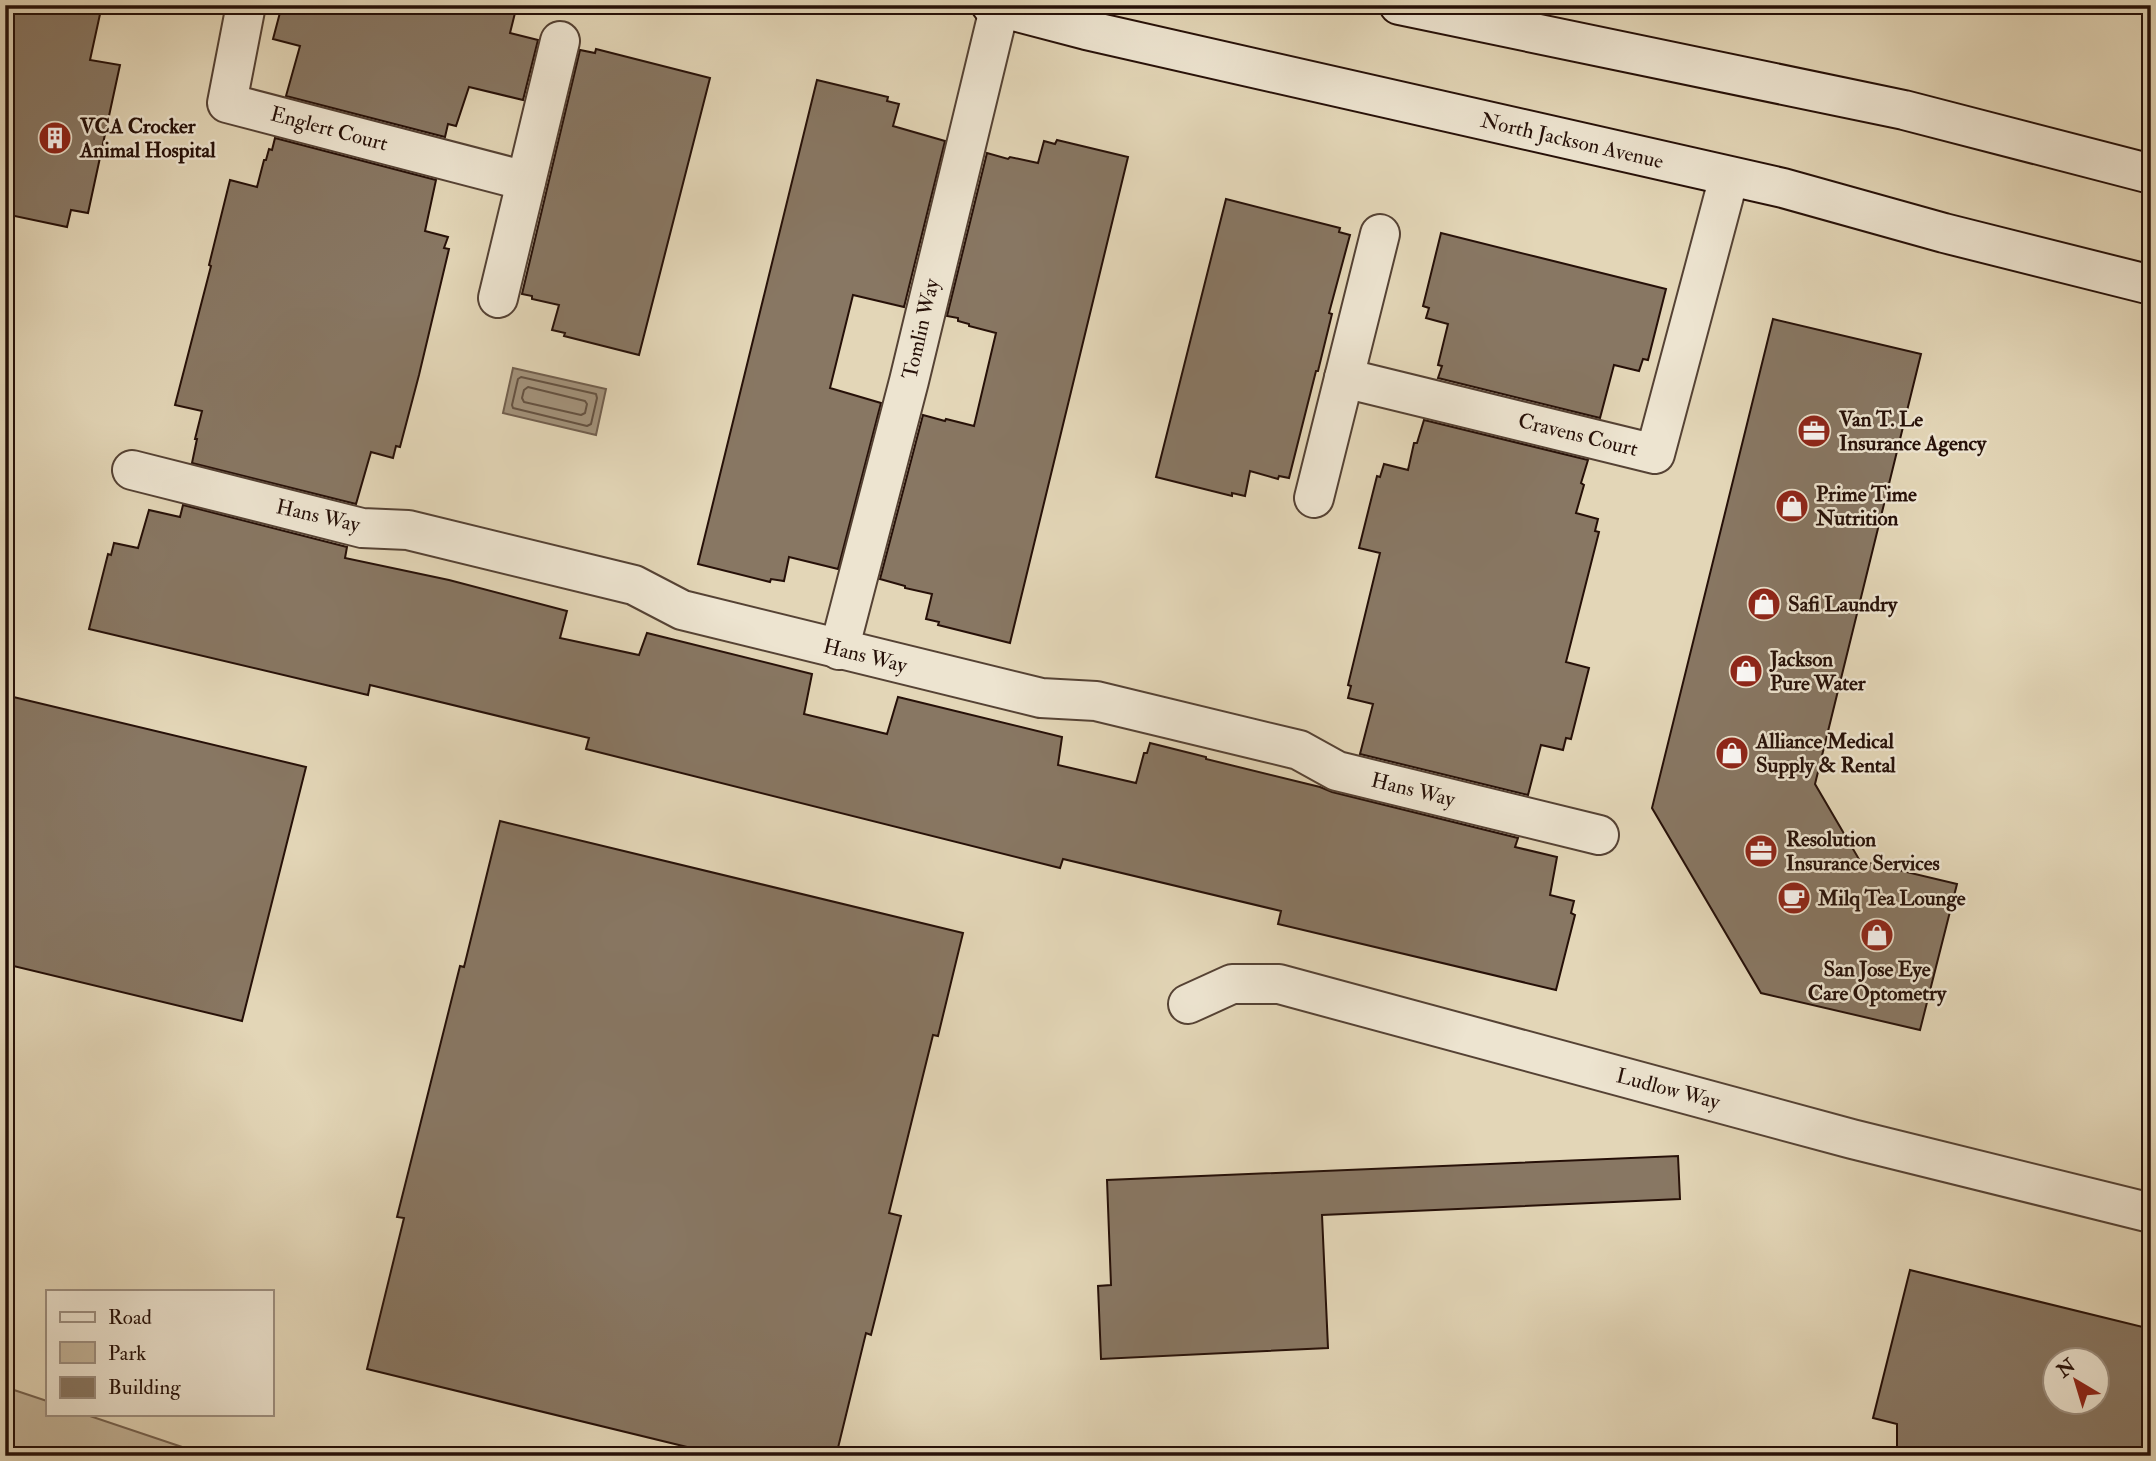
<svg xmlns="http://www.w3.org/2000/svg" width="2156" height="1461" font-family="'IM FELL Double Pica',serif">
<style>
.green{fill:#c3b499;stroke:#746250;stroke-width:2}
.water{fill:#a3937c;stroke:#715f4e;stroke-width:2}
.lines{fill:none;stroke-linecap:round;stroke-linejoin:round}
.shore{stroke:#645242;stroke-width:2}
.building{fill:#887763;stroke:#261008;stroke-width:2;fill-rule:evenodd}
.street-casing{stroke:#554234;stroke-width:42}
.secondary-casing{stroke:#261008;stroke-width:42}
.street{stroke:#ede4d0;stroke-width:38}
.secondary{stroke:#ede4d0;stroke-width:38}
.labels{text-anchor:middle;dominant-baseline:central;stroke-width:5;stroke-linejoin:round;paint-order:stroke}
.poi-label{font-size:21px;font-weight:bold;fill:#261008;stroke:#ede4d0;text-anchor:start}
.street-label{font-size:21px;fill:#261008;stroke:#ede4d0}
</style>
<rect width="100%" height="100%" fill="#e3d6b7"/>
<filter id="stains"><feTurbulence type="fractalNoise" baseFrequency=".00286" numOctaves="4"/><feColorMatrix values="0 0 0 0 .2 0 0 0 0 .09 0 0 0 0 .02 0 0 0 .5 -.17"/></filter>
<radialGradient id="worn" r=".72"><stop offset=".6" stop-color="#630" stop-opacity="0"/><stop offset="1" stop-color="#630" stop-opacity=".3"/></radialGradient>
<polygon class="green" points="5,1387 47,1401 47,1414 84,1414 209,1456 5,1456"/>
<polygon class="water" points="513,368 606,389 596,435 503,413"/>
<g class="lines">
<g class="shore">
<polygon points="521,377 596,394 597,398 591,424 587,426 513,408 512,405 518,379"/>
<polygon points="528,387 585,401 587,404 585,413 581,415 524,402 522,398 524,390"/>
</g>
</g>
<g class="building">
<polygon points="5,5 102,5 90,60 120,65 88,213 71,210 67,227 5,214"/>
<polygon points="282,5 517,5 510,33 538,40 523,100 469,87 456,126 448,124 445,137 286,96 300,46 273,39"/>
<polygon points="596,49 710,78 639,355 564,336 565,333 552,330 559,305 532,299 532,296 522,294 580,50 595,53"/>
<polygon points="817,80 888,97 887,101 899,104 893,126 945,141 904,307 853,295 830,388 881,403 838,569 789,557 784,581 771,579 770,582 698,564"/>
<polygon points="275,138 436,180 425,231 448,237 444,248 449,249 419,375 400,447 396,446 393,458 371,452 356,504 192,463 197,439 195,439 202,411 175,405 211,266 209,265 230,180 257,187 264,160 266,160 269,149 272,150"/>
<polygon points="1057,140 1128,157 1010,643 938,625 939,622 926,619 932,594 905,588 905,586 880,579 923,415 945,421 946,419 974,426 996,333 969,326 969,324 958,321 958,318 947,316 987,153 1008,159 1010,157 1038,163 1044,141 1055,144"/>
<polygon points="1226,199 1340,228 1339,232 1350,235 1329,313 1332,314 1318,371 1316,371 1289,478 1279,476 1278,479 1250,471 1245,496 1232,493 1232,496 1156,477"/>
<polygon points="1441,233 1666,289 1648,360 1643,359 1639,371 1614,365 1600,418 1438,378 1442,366 1438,365 1448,324 1426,318 1429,308 1423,306"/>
<polygon points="1773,319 1921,354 1815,784 1860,861 1957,884 1920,1030 1761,993 1652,808"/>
<polygon points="1424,420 1588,460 1581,483 1584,485 1576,513 1598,519 1595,531 1599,532 1566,662 1589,668 1571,739 1566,738 1563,750 1541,745 1528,795 1360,754 1373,704 1348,698 1351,686 1348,685 1380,553 1359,548 1377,476 1380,477 1384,464 1408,470 1414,443 1417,443"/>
<polygon points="183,505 347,547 345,558 449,580 567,611 560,638 639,655 647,633 812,674 804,714 887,734 898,697 1062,737 1058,765 1136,783 1144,753 1147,753 1150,743 1206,757 1206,759 1320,787 1332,792 1518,838 1515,847 1557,857 1550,895 1574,901 1571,913 1575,915 1556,990 1278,924 1281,911 1063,859 1060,868 586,749 589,738 370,685 368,695 89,629 108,554 111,555 114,543 138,548 149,510 180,517"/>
<polygon points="5,695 306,767 242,1021 5,964"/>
<polygon points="500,821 963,933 938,1036 933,1035 889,1213 901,1216 871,1335 866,1333 836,1456 724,1456 367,1369 404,1218 397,1217 460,966 464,967"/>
<polygon points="1678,1156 1680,1199 1322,1215 1328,1348 1101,1359 1098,1286 1111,1285 1107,1180"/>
<path d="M1910,1270L2151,1329V1456H1897V1424L1873,1418ZM2054,1360H2096V1402H2054Z"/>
</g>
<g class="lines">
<defs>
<g id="street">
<polyline points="246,5 227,103 526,181"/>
<polyline points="498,298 560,41"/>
<polyline points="1344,378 1655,454 1729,177"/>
<polyline points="132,470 362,528 408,530 634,585 682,610 1041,698 1096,701 1299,750 1337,771 1599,835"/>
<polyline points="1314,498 1380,234"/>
<polyline points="839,650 909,381 1000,5"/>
<polyline points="1188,1004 1232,984 1279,984 1852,1139 2151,1213"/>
</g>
<g id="secondary">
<polyline points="991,5 1086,30 1783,188 1944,233 2151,285"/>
<polyline points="1399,5 1904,110 2151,174"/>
</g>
</defs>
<use href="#street" class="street-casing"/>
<use href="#secondary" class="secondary-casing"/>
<use href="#street" class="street"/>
<use href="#secondary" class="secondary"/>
</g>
<defs>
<symbol id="building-disc" viewBox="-11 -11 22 22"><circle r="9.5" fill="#8f2418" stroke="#ede4d0"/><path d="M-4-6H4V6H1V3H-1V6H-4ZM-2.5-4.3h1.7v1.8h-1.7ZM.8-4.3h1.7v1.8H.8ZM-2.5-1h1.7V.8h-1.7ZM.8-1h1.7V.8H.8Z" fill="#fff"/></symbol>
<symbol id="office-disc" viewBox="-11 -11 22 22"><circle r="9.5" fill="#8f2418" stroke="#ede4d0"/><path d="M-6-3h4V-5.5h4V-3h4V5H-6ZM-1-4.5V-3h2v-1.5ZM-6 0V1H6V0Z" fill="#fff"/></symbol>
<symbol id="shop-disc" viewBox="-11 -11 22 22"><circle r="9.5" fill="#8f2418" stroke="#ede4d0"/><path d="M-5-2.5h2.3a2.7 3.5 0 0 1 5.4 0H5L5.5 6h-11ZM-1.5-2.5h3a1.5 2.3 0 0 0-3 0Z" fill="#fff"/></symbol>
<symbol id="cafe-disc" viewBox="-11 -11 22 22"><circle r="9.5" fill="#8f2418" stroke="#ede4d0"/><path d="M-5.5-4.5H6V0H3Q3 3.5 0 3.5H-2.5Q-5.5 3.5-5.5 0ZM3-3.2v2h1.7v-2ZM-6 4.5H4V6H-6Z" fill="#fff"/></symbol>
</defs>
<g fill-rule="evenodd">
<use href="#building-disc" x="36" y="119" width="38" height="38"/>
<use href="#office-disc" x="1795" y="412" width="38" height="38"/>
<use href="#shop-disc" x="1773" y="487" width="38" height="38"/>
<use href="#shop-disc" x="1745" y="585" width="38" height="38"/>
<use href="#shop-disc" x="1727" y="652" width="38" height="38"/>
<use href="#shop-disc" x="1713" y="734" width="38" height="38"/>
<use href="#office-disc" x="1742" y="832" width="38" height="38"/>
<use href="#cafe-disc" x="1775" y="879" width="38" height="38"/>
<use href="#shop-disc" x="1858" y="916" width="38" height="38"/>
</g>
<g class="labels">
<g class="poi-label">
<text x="80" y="126">VCA Crocker<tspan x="80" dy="24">Animal Hospital</tspan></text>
<text x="1839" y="419">Van T. Le<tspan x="1839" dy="24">Insurance Agency</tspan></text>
<text x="1816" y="494">Prime Time<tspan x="1816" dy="24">Nutrition</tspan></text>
<text x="1788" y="604">Safi Laundry</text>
<text x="1770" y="659">Jackson<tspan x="1770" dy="24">Pure Water</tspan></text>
<text x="1756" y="741">Alliance Medical<tspan x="1756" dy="24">Supply &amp; Rental</tspan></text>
<text x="1786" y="839">Resolution<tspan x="1786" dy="24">Insurance Services</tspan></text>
<text x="1818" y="898">Milq Tea Lounge</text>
<text x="1877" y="969" text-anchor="middle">San Jose Eye<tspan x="1877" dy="24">Care Optometry</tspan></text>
</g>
<g class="street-label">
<text transform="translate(329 129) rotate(15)">Englert Court</text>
<text transform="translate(1572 141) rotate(13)">North Jackson Avenue</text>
<text transform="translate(921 329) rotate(-77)">Tomlin Way</text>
<text transform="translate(1578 435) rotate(14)">Cravens Court</text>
<text transform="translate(318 516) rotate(13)">Hans Way</text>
<text transform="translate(865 656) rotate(14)">Hans Way</text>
<text transform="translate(1413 790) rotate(14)">Hans Way</text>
<text transform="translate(1668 1089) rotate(15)">Ludlow Way</text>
</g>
</g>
<rect width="2156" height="1461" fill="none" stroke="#e3d6b7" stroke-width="28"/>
<rect x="7" y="7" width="2142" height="1447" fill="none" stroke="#261008" stroke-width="3.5"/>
<rect x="14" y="14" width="2128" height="1433" fill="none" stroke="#261008" stroke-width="2"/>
<rect x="46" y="1290" width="228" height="126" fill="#ede4d0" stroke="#9d8f80" stroke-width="2"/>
<rect x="60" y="1312" width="35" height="10" fill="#ede4d0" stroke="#9d8f80" stroke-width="2"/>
<text x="108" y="1324" font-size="21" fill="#261008">Road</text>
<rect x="60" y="1342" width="35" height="21" fill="#c3b499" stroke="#9d8f80" stroke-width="2"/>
<text x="108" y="1360" font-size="21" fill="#261008">Park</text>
<rect x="60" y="1377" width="35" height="21" fill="#887763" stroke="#9d8f80" stroke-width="2"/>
<text x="108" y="1394" font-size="21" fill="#261008">Building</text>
<g transform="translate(2076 1381) rotate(322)"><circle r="33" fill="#ede4d0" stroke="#9d8f80" stroke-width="2"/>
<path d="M0-5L12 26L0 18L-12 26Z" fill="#8f2418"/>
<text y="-10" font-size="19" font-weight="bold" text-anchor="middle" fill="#261008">N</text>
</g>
<rect width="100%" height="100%" filter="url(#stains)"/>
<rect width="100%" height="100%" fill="url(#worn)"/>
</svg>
